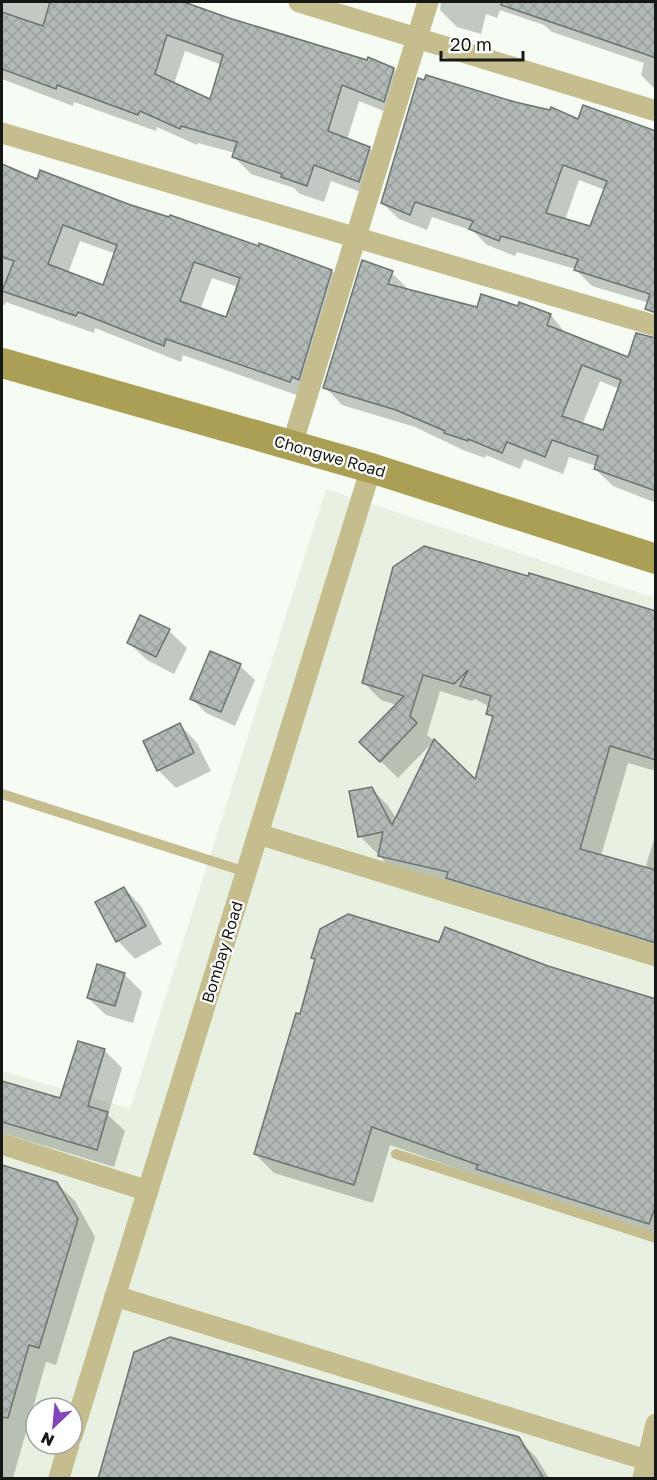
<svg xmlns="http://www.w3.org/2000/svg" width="657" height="1480" font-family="'Golos Text',sans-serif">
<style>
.built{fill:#e7f0e1;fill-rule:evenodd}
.shadow{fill:#0003;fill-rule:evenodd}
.building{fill:url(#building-cross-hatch);stroke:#6c7571;stroke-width:1.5;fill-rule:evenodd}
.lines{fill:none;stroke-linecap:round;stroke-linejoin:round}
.lane{stroke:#c5bd8e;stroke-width:10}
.street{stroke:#c5bd8e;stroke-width:21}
.secondary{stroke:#ab9e55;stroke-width:30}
.labels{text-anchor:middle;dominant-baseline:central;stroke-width:4.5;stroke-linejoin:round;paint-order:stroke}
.street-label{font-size:16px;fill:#161815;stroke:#fff}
</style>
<defs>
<pattern id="building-cross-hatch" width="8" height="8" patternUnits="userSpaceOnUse" patternTransform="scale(1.5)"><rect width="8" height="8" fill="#b1bab6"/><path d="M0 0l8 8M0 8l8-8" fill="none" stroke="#989f9c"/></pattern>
</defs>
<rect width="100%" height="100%" fill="#f6fbf3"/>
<path class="built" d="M326,489L655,598V1478H2V1071L130,1109ZM36,1408H72V1444H36Z"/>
<g class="shadow">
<path d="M2,2H189L194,7L228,20L394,69L411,87L401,118L359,101L347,140L369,148L387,166L377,198L331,181L324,202L300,194L294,188L251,174L234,157L235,153L198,143L197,145L157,127L156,131L74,102L73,106L2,79ZM185,51L222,65L211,101L174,84Z"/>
<polygon points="441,2 656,2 656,90 641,75 644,63 552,32 544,25 500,10 497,18 486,14 481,34 457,27 440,10"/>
<path d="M579,121L656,131V305L592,286L575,269L517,252L515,256L487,245L473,231L432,217L427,230L399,219L382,203ZM579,180L605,190L591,228L565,220Z"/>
<path d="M2,168L332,271L349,289L308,399L183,355L181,362L95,328L94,333L6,302L5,305L2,304ZM80,241L116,254L104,287L68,273ZM212,278L238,287L227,319L200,310Z"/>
<path d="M392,273L409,290L478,309L519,308L520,304L551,315L567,335L629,359L656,339V503L613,486L595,469L596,466L569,457L563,474L524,459L520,469L486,455L485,458L463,450L415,427L342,405L325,387ZM600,381L619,389L604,432L582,425Z"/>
<polygon points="656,620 656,771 628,763 601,856 645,869 656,833 656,954 397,874 360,836 372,789 389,807 397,820 476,782 494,719 488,714 490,707 475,699 472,701 440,691 427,735 434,741 398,778 361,742 397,705 381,700 363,682"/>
<polygon points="169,631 187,648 174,674 147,660 129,643"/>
<polygon points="240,666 255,680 235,726 206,713 192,699"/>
<polygon points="180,725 197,743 211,771 176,788 158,770"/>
<polygon points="124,888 141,906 162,944 135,959 118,941"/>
<polygon points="440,944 548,967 656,1001 656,1238 390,1145 373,1203 274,1173 255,1154 301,1016 316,961 312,958"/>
<polygon points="124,974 142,992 133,1023 106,1015 88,998"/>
<polygon points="104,1050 122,1068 108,1115 125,1131 114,1167 2,1133 2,1082 61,1100"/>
<polygon points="2,1166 56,1183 75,1201 95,1237 56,1365 46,1362 13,1478 2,1478"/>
<polygon points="518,1439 536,1457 549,1478 100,1478"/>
</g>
<g class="building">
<path d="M50,2H184L229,18L367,60L368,57L394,68L384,102L342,85L328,131L370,147L359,182L314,165L307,186L281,177L282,174L232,157L237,142L181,126L180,129L140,111L138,115L57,85L56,89L2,69V12L43,26ZM167,35L223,55L210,99L155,74Z"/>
<polygon points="502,2 656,2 656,58 501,5"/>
<path d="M426,75L515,102L550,110L551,107L578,119L583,105L656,131V313L645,309L650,294L574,270L578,259L501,236L499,241L469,229L473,221L415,202L410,215L381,203L418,78L424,80ZM563,165L607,181L590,226L546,213Z"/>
<path d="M2,164L37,179L40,170L128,204L169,217L170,215L259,246V243L332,270L299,380L292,377L290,382L166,339L164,346L78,312L76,316L2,291L14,261L2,257ZM63,225L117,245L103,285L48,264ZM194,262L240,278L226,317L180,301Z"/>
<path d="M362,260L393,271L388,284L477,307L481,294L518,306L519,302L551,314L547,325L628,357L636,333L656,338V491L594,469L598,456L552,440L545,457L507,442L502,453L468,439V441L444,433L445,431L396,410L323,388ZM582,365L621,380L603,430L562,416Z"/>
<polygon points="424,546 528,576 529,573 656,611 656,760 610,746 580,849 656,870 656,943 446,878 448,872 378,856 383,832 358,837 349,791 372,787 392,825 434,739 475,779 493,716 486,714 491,696 460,686 468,670 454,684 423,675 410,716 417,723 380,762 359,742 404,696 362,683 393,567"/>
<polygon points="140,615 170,629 156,657 127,643"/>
<polygon points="210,651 241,664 221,712 190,699"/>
<polygon points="180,723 194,753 157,771 143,741"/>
<polygon points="124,887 146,926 116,942 95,902"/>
<polygon points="348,914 439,942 445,927 548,966 656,999 656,1205 649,1224 476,1169 478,1165 372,1127 354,1185 254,1154 296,1013 300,1014 315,959 311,958 320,929"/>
<polygon points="97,964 125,973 115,1006 87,998"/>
<polygon points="78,1041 105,1049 88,1106 108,1112 97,1150 2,1122 2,1081 60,1098"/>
<polygon points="2,1165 57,1182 78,1219 39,1348 29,1345 8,1418 2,1417"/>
<polygon points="170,1337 519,1437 544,1479 98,1479 134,1352"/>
</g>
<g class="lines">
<g class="lane">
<polyline points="2,794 246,872"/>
<polyline points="396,1154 656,1238"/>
</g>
<g class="street">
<polyline points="299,2 656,111"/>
<polyline points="2,133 656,326"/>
<polyline points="292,445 428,2"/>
<polyline points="258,834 656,956"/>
<polyline points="2,1144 148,1191"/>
<polyline points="115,1296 656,1463"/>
<polyline points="72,1436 371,468"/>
<polyline points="59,1478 69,1444"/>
<polyline points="643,1478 656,1424"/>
</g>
<polyline class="secondary" points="2,363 371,468 656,559"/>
</g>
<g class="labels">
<g class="street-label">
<text transform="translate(330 456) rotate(16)">Chongwe Road</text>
<text transform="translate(222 952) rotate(-73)">Bombay Road</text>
</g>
</g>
<rect width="657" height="1480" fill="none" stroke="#161815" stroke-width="6"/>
<g transform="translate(54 1426) rotate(206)"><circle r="28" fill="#ffffff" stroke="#a2a3a1" stroke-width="1.5"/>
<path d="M0-4.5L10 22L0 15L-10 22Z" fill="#8345ba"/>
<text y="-9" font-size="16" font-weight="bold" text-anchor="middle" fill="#161815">N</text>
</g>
<path d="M441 51v9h82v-9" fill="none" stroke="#161815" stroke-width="3"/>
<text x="450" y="51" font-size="18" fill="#161815" stroke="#ffffff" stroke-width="4.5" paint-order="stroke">20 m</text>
</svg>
